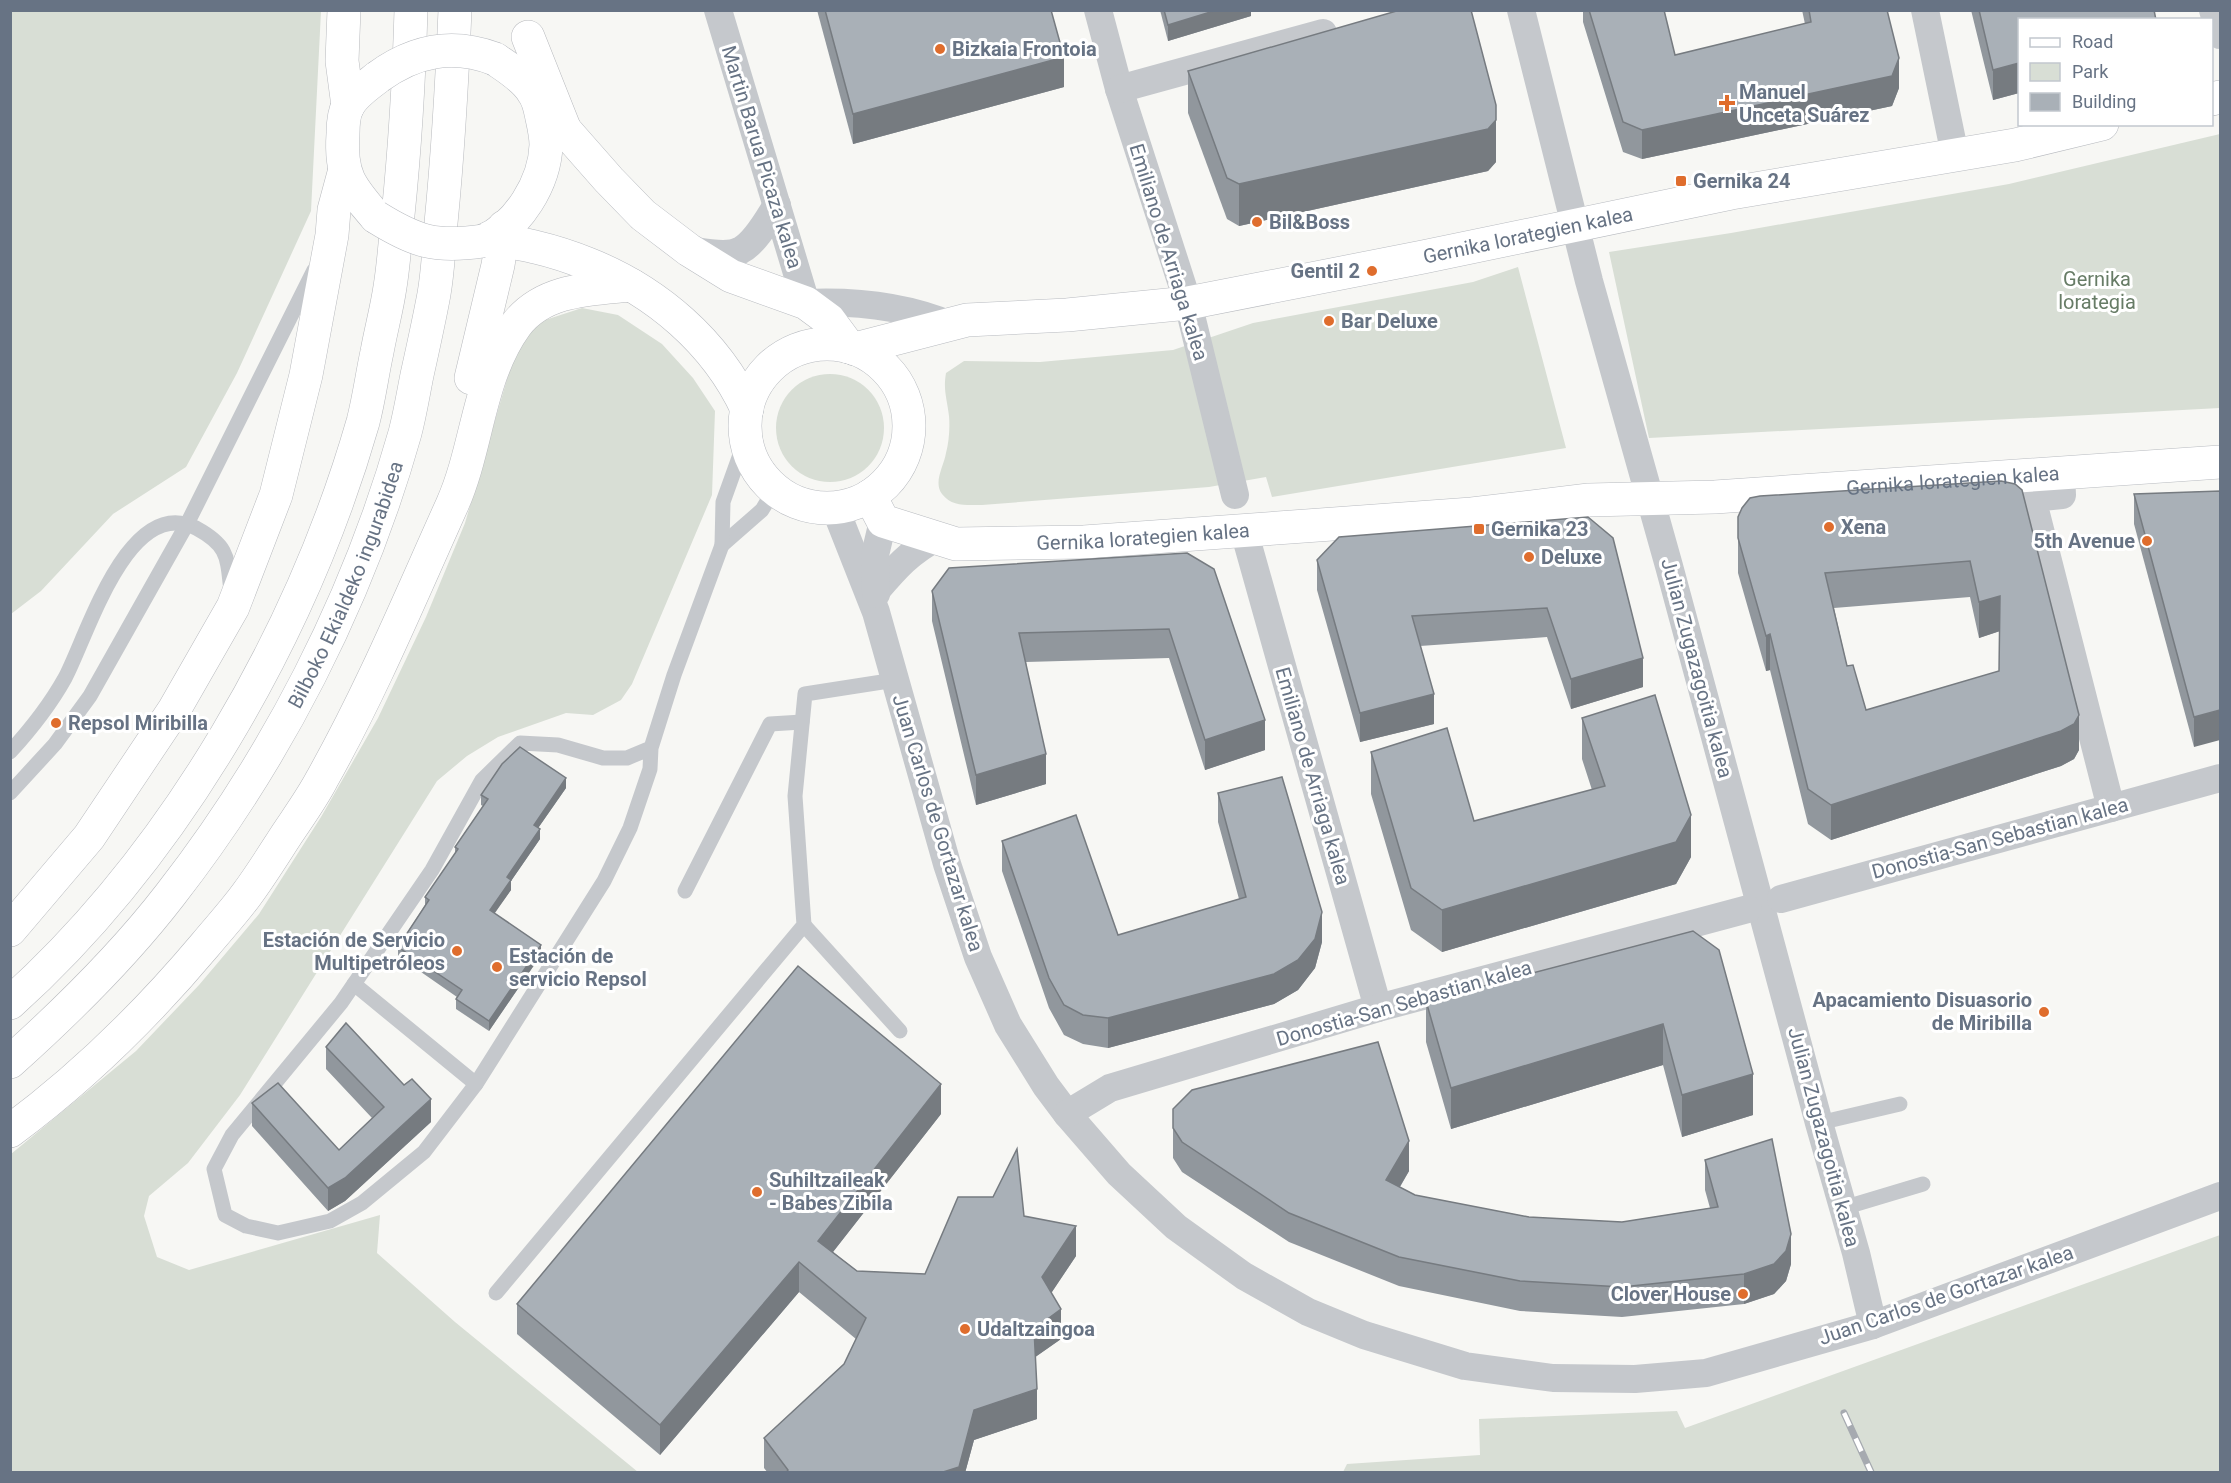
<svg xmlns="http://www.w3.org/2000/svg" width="2231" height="1483" font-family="Roboto,sans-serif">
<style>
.green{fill:#d8ded5}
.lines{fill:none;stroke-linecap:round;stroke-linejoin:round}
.secondary-casing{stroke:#b8bbc0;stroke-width:34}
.highway-casing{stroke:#b8babe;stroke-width:34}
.lane{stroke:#c5c8cc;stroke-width:15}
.street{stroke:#c5c8cc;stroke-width:28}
.secondary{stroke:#fff;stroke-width:33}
.highway{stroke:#fff;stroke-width:33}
.rail-casing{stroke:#a6aab0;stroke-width:7}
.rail{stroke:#fff;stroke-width:4.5;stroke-dasharray:14;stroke-linecap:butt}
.secondary-bridge-casing{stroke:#b8bbc0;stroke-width:34;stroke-linecap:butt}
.secondary-bridge{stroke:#fff;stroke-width:33}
.wall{fill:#91979d;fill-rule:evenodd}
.shaded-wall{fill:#767b80}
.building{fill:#a9b0b7;stroke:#767b80;stroke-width:1.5;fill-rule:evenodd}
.poi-dot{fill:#df6d2d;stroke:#fff;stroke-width:2}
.labels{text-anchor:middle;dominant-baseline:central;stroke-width:6;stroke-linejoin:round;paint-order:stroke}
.poi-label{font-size:20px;font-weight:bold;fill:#677384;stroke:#fff;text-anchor:start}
.street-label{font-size:20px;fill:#677384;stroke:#fff}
.park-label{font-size:20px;fill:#677c66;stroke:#fff}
</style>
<rect width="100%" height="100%" fill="#f7f7f4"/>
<g class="green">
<polygon points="11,10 321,11 311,211 237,373 186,467 113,514 41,591 11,614"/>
<polygon points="2220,134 2220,408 1649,438 1609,252 1731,233 2009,184"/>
<path d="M1518,267L1566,448L1272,497L1266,477L1209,487L982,505C967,505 952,507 942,494C933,482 944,466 946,453C949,442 950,427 949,416C947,399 943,390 946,373L964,361L1040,362L1173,350L1253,323L1473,282Z"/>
<polygon points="582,308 618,315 662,344 693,378 715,411 712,495 632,684 621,700 593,715 566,713 498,737 467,756 437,781 240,1095 188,1163 149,1196 144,1216 157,1257 189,1270 380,1215 377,1253 455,1322 638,1472 11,1472 11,1154 136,1051 199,985 259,914 321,817 378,718 426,617 465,523 517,345 539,322"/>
<circle cx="830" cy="428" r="54"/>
<polygon points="2220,1235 2220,1472 1343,1472 1347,1464 1480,1455 1479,1419 1677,1411 1685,1428"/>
</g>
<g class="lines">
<defs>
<g id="secondary">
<polyline points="2212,99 2220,97"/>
<polyline points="544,110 565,130 609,180 643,215 689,250 731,276 806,303 829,320 849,347"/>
<path d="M376,217C350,187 340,175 343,134C343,126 344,113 348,106C354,94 368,85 378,77"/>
<path d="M490,238C505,242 520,243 535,247C552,251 571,257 588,264C656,291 716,342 747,409"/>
<path d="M483,241C518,227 545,182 546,145C546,136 544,127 542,118C540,109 539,100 533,92C525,78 508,68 495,59"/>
<circle cx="827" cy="426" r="82"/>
<path id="s1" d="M855,349L967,320L1067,315L1188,303L1423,257L1731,193L2015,145L2102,124"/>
<path id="s2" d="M870,496L883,521L956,544L1084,542L1472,514L1589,500L1715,497L2220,462"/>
</g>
<g id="highway">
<polyline points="344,10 342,61 348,106"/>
<polyline points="528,37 565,130"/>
<polyline points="471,378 498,265 504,227"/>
<polyline points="10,930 89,837 174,710 233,607 276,495 306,375 332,235 334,210 344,173"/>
<path d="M10,1003C175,855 302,634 363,422C369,399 372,375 377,352C381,330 387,308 390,287C394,263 395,239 398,215C405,147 409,79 411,10"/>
<path id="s3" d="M10,1062C67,1011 123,956 170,895C276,759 358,600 405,433C410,414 413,395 417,375C423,348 429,321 434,294C438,271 439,247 441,223C448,152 452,82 455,10"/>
<path d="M10,1131C83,1077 147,1014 205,945C219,928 234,912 247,894C261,875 274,854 287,834C299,816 312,798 322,779C372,690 410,598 452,505C478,447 478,377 516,325C543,289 590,289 631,285"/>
</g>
</defs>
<use href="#secondary" class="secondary-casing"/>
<use href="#highway" class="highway-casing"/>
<g class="lane">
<polyline points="722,545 762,510 774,490"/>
<polyline points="651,748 627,758 603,758 558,745 520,743 482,780 432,870 341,1003 232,1135 214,1169 225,1215 246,1226 278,1233 330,1221 362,1203 424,1152 476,1084 604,881 630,828 650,769 651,748 674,675 722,545 723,502 746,438"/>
<path d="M10,752C31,729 50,705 65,678C87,637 128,494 196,528C229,546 227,557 231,591"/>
<polyline points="10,793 55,744 90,696 187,524 314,270"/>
<polyline points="685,891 770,724 802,722"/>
<polyline points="804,925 900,1031"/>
<polyline points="354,984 476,1084"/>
<polyline points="1819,1123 1900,1104"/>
<polyline points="1843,1208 1923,1184"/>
<polyline points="496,1293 804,925 795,796 805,694 895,680"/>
</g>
<g class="street">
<path d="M718,10L806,303C854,301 905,306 950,325"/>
<polyline points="1098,10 1119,89 1188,303 1235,495"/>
<polyline points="1521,10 1589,281 1669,566 1819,1123 1856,1253 1873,1325"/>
<polyline points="1925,10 1955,155"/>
<polyline points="2213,10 2220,35"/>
<polyline points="1119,89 1323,33"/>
<path d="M689,250C703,252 728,258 741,250C756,242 768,219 777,205"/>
<polyline points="2061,472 2062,495 2032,498 2111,808"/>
<polyline points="835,508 876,612 947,864 978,957 1008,1025 1046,1086 1067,1114 1119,1174 1176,1227 1244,1276 1308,1312 1364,1335 1465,1366 1553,1378 1635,1379 1706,1373 1873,1325 2220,1196"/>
<polyline points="1248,545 1378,1008"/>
<path d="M876,591C894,570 911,550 937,538"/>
<polyline points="876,594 875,555 883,521"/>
<polyline points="1781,899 2220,778"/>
<polyline points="1067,1114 1110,1088 1378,1008 1748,909"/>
</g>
<use href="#secondary" class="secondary"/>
<use href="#highway" class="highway"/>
<defs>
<polyline id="rail" points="1844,1413 1871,1472"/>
</defs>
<use href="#rail" class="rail-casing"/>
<use href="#rail" class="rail"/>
<defs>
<g id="secondary-bridge">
<path d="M378,77C415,50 453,43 495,59"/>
<path d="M376,217C416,242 436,248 483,241"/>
</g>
</defs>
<use href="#secondary-bridge" class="secondary-bridge-casing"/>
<use href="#secondary-bridge" class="secondary-bridge"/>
</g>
<g class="wall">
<polygon points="817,10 1051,10 1064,87 853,144"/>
<polygon points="1160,10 1251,10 1251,16 1168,41"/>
<polygon points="1583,10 1664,10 1675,55 1805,24 1802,10 1887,10 1899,88 1892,106 1642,159 1623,152 1583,22"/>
<polygon points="1971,10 2154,10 2019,20 2019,93 1993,100"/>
<polygon points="1188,71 1496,162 1488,171 1239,226 1227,219 1188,113"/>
<path d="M2001,481L2079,750L2074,759L2061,766L1831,840L1808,824L1770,670L1766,671L1738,573V517ZM1970,597L1979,638L2000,631L1999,671L1866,710L1847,666L1834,608Z"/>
<polygon points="2220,491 2194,747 2134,524 2134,494"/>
<polygon points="1588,517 1643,687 1571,709 1547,637 1420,646 1434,724 1360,742 1317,590 1317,560"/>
<polygon points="1214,569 1265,750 1205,770 1169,658 1026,662 1046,784 976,805 932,621 932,591"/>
<polygon points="1582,718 1691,857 1676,884 1442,952 1411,930 1371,794 1371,752 1474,821 1592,790 1582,759"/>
<polygon points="566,788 538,828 540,839 511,881 511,890 494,913 541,955 489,1031 456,1009 456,999 457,997 398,956 398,947 425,905 425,897 455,854 455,847 483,806 481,805 481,795"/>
<polygon points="1218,793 1322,942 1315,968 1298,990 1274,1004 1108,1048 1083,1044 1064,1035 1049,1008 1002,871 1002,841 1118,935 1239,899 1218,822"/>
<polygon points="1693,931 1753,1115 1682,1137 1663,1065 1451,1129 1426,1042 1426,1001"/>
<polygon points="326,1047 431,1122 345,1201 328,1211 252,1126 252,1103 339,1150 372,1118 326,1069"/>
<polygon points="1173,1109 1409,1171 1400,1187 1415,1195 1529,1217 1622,1222 1710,1208 1705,1190 1705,1160 1791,1264 1786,1281 1774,1294 1744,1304 1622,1317 1520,1311 1399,1286 1289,1242 1182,1172 1173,1158"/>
<polygon points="941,1114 833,1252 857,1271 925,1274 1024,1216 1076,1256 1051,1293 1061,1339 1035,1357 1037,1419 974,1440 965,1473 768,1473 764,1468 764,1438 844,1364 856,1339 799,1292 660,1455 517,1334 517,1304"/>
</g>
<g class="shaded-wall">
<polygon points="1217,10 1251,10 1251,16 1168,41 1168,25"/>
<polygon points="1064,57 1064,87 853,144 853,114"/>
<polygon points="1899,58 1899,88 1892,106 1642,159 1642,130"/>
<polygon points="2019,63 2019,93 1993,100 1993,70"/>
<polygon points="1496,105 1496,162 1488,171 1239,226 1239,184"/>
<polygon points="2000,596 2000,631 1979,638 1979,602"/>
<polygon points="1770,634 1770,670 1766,671 1766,636"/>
<polygon points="1643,658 1643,687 1571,709 1571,679"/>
<polygon points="1434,694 1434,724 1360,742 1360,713"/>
<polygon points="2220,710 2220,740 2194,747 2194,717"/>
<polygon points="2079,715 2079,750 2074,759 2061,766 1831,840 1831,805"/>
<polygon points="1265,720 1265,750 1205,770 1205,740"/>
<polygon points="1046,754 1046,784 976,805 976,775"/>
<polygon points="566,778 566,788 534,834 534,825"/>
<polygon points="1691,815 1691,857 1676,884 1442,952 1442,910"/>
<polygon points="540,829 540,839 511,881 511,890 490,920 490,910 507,877"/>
<polygon points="1322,912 1322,942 1315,968 1298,990 1274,1004 1108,1048 1108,1018"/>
<polygon points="541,945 541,955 489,1031 489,1021"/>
<polygon points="1663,1024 1663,1065 1451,1129 1451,1088"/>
<polygon points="1753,1074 1753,1115 1682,1137 1682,1095"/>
<polygon points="941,1084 941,1114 818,1271 818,1241"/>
<polygon points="431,1099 431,1122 345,1201 328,1211 328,1188"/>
<polygon points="1409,1141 1409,1171 1386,1210 1386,1180"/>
<polygon points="1076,1226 1076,1256 1042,1307 1042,1277"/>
<polygon points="1791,1234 1791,1264 1786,1281 1774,1294 1744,1304 1744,1274"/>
<polygon points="799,1262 799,1292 660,1455 660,1425"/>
<polygon points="1061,1309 1061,1339 1034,1358 1034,1329"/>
<polygon points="1037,1389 1037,1419 974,1440 965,1473 940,1473 974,1410"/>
</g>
<g class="building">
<polygon points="825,10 1051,10 1064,57 853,114"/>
<polygon points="1164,10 1217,10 1168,25"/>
<polygon points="1400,10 1471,10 1496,105 1496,120 1488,129 1239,184 1227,178 1188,71"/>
<polygon points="1589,10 1664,10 1675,55 1811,22 1809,10 1887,10 1899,58 1892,76 1642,130 1623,122"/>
<polygon points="1979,10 2154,10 2156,20 2019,20 2019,63 1993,70"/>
<path d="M2001,481L2015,484L2022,490L2079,715L2074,724L2061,731L1831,805L1808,789L1770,634L1766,636L1738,538V517L1742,508L1750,498L1760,496ZM1970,561L1979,602L2000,596L1999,671L1866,710L1853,665L1847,666L1825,573Z"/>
<polygon points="2220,491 2220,710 2194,717 2134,494"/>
<polygon points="1588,517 1613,538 1643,658 1571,679 1547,608 1412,616 1434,694 1360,713 1317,560 1339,537"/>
<polygon points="1187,553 1214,569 1265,720 1205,740 1169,629 1019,633 1046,754 976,775 932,591 949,568"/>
<polygon points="1655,695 1691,815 1676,842 1442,910 1411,888 1371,752 1447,728 1474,821 1605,786 1582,718"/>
<polygon points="520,747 566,778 534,825 540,829 507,877 511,880 490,910 541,945 489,1021 456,999 462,990 398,947 429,900 425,897 458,849 455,847 488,799 481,795 502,764"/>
<polygon points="1282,777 1322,912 1315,939 1298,960 1274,974 1108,1018 1083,1015 1064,1005 1049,978 1002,841 1076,815 1118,935 1246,897 1218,793"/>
<polygon points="1693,931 1719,950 1753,1074 1682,1095 1663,1024 1451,1088 1426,1001"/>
<polygon points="798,966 941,1084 818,1241 857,1271 925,1274 958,1197 993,1197 1017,1149 1024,1216 1076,1226 1042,1277 1061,1309 1034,1329 1037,1389 974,1410 959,1467 940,1473 786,1473 788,1470 764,1438 844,1364 866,1318 799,1262 660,1425 517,1304"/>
<polygon points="346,1023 404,1085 412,1079 431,1099 345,1178 328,1188 252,1103 278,1083 339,1150 384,1107 326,1047"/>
<polygon points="1378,1042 1409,1141 1386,1180 1415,1195 1529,1217 1622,1222 1718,1207 1705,1160 1772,1139 1791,1234 1786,1251 1774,1264 1744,1274 1622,1287 1520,1281 1399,1257 1289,1213 1182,1142 1173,1128 1173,1109 1192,1090"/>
</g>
<g class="poi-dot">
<circle cx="940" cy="49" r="6"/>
<path d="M1724 94h6v6h6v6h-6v6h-6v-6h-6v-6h6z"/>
<rect x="1675" y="175" width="12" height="12" rx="3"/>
<circle cx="1257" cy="222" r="6"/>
<circle cx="1372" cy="271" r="6"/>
<circle cx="1329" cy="321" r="6"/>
<circle cx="1829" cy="527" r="6"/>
<rect x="1473" y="523" width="12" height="12" rx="3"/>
<circle cx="2147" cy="541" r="6"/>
<circle cx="1529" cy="557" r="6"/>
<circle cx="56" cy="723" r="6"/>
<circle cx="457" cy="951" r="6"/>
<circle cx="497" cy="967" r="6"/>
<circle cx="2044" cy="1012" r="6"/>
<circle cx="757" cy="1192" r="6"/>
<circle cx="1743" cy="1294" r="6"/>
<circle cx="965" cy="1329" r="6"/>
</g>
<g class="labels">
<g class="poi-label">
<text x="952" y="49">Bizkaia Frontoia</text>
<text x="1739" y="92">Manuel<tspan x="1739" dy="23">Unceta Suárez</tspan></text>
<text x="1693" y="181">Gernika 24</text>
<text x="1269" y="222">Bil&amp;Boss</text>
<text x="1360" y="271" text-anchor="end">Gentil 2</text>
<text x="1341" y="321">Bar Deluxe</text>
<text x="1841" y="527">Xena</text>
<text x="1491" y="529">Gernika 23</text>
<text x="2135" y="541" text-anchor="end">5th Avenue</text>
<text x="1541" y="557">Deluxe</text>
<text x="68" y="723">Repsol Miribilla</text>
<text x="445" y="940" text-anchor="end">Estación de Servicio<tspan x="445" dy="23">Multipetróleos</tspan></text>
<text x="509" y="956">Estación de<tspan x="509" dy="23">servicio Repsol</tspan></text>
<text x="2032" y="1000" text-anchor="end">Apacamiento Disuasorio<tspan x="2032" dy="23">de Miribilla</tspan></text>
<text x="769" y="1180">Suhiltzaileak<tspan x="769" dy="23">- Babes Zibila</tspan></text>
<text x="1731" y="1294" text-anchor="end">Clover House</text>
<text x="977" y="1329">Udaltzaingoa</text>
</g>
<g class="street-label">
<text transform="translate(762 157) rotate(73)">Martin Barua Picaza kalea</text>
<text stroke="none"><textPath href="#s1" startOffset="684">Gernika lorategien kalea</textPath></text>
<text transform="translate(1169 252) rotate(73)">Emiliano de Arriaga kalea</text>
<text stroke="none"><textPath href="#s2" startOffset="1104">Gernika lorategien kalea</textPath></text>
<text stroke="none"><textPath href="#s2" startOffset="292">Gernika lorategien kalea</textPath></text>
<text stroke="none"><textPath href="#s3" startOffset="590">Bilboko Ekialdeko ingurabidea</textPath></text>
<text transform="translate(1697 668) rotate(75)">Julian Zugazagoitia kalea</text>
<text transform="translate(1313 776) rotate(74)">Emiliano de Arriaga kalea</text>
<text transform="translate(938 823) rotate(73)">Juan Carlos de Gortazar kalea</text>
<text transform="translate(2000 838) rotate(-15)">Donostia-San Sebastian kalea</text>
<text transform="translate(1404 1003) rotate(-16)">Donostia-San Sebastian kalea</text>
<text transform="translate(1824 1137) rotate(75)">Julian Zugazagoitia kalea</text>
<text transform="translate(1946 1295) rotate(-19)">Juan Carlos de Gortazar kalea</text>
</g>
<g class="park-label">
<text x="2097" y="279">Gernika<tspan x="2097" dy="23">lorategia</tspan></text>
</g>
</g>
<rect width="2231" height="1483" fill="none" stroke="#677384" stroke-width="24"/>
<rect x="2018" y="18" width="195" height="108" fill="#ffffff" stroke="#c2c7ce" stroke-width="1.5"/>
<rect x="2030" y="38" width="30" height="9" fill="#ffffff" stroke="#c2c7ce" stroke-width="1.5"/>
<text x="2072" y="48" font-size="18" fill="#677384">Road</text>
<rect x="2030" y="63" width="30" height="18" fill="#d8ded5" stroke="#c2c7ce" stroke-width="1.5"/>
<text x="2072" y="78" font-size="18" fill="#677384">Park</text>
<rect x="2030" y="93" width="30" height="18" fill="#a9b0b7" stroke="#c2c7ce" stroke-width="1.5"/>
<text x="2072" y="108" font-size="18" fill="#677384">Building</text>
</svg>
